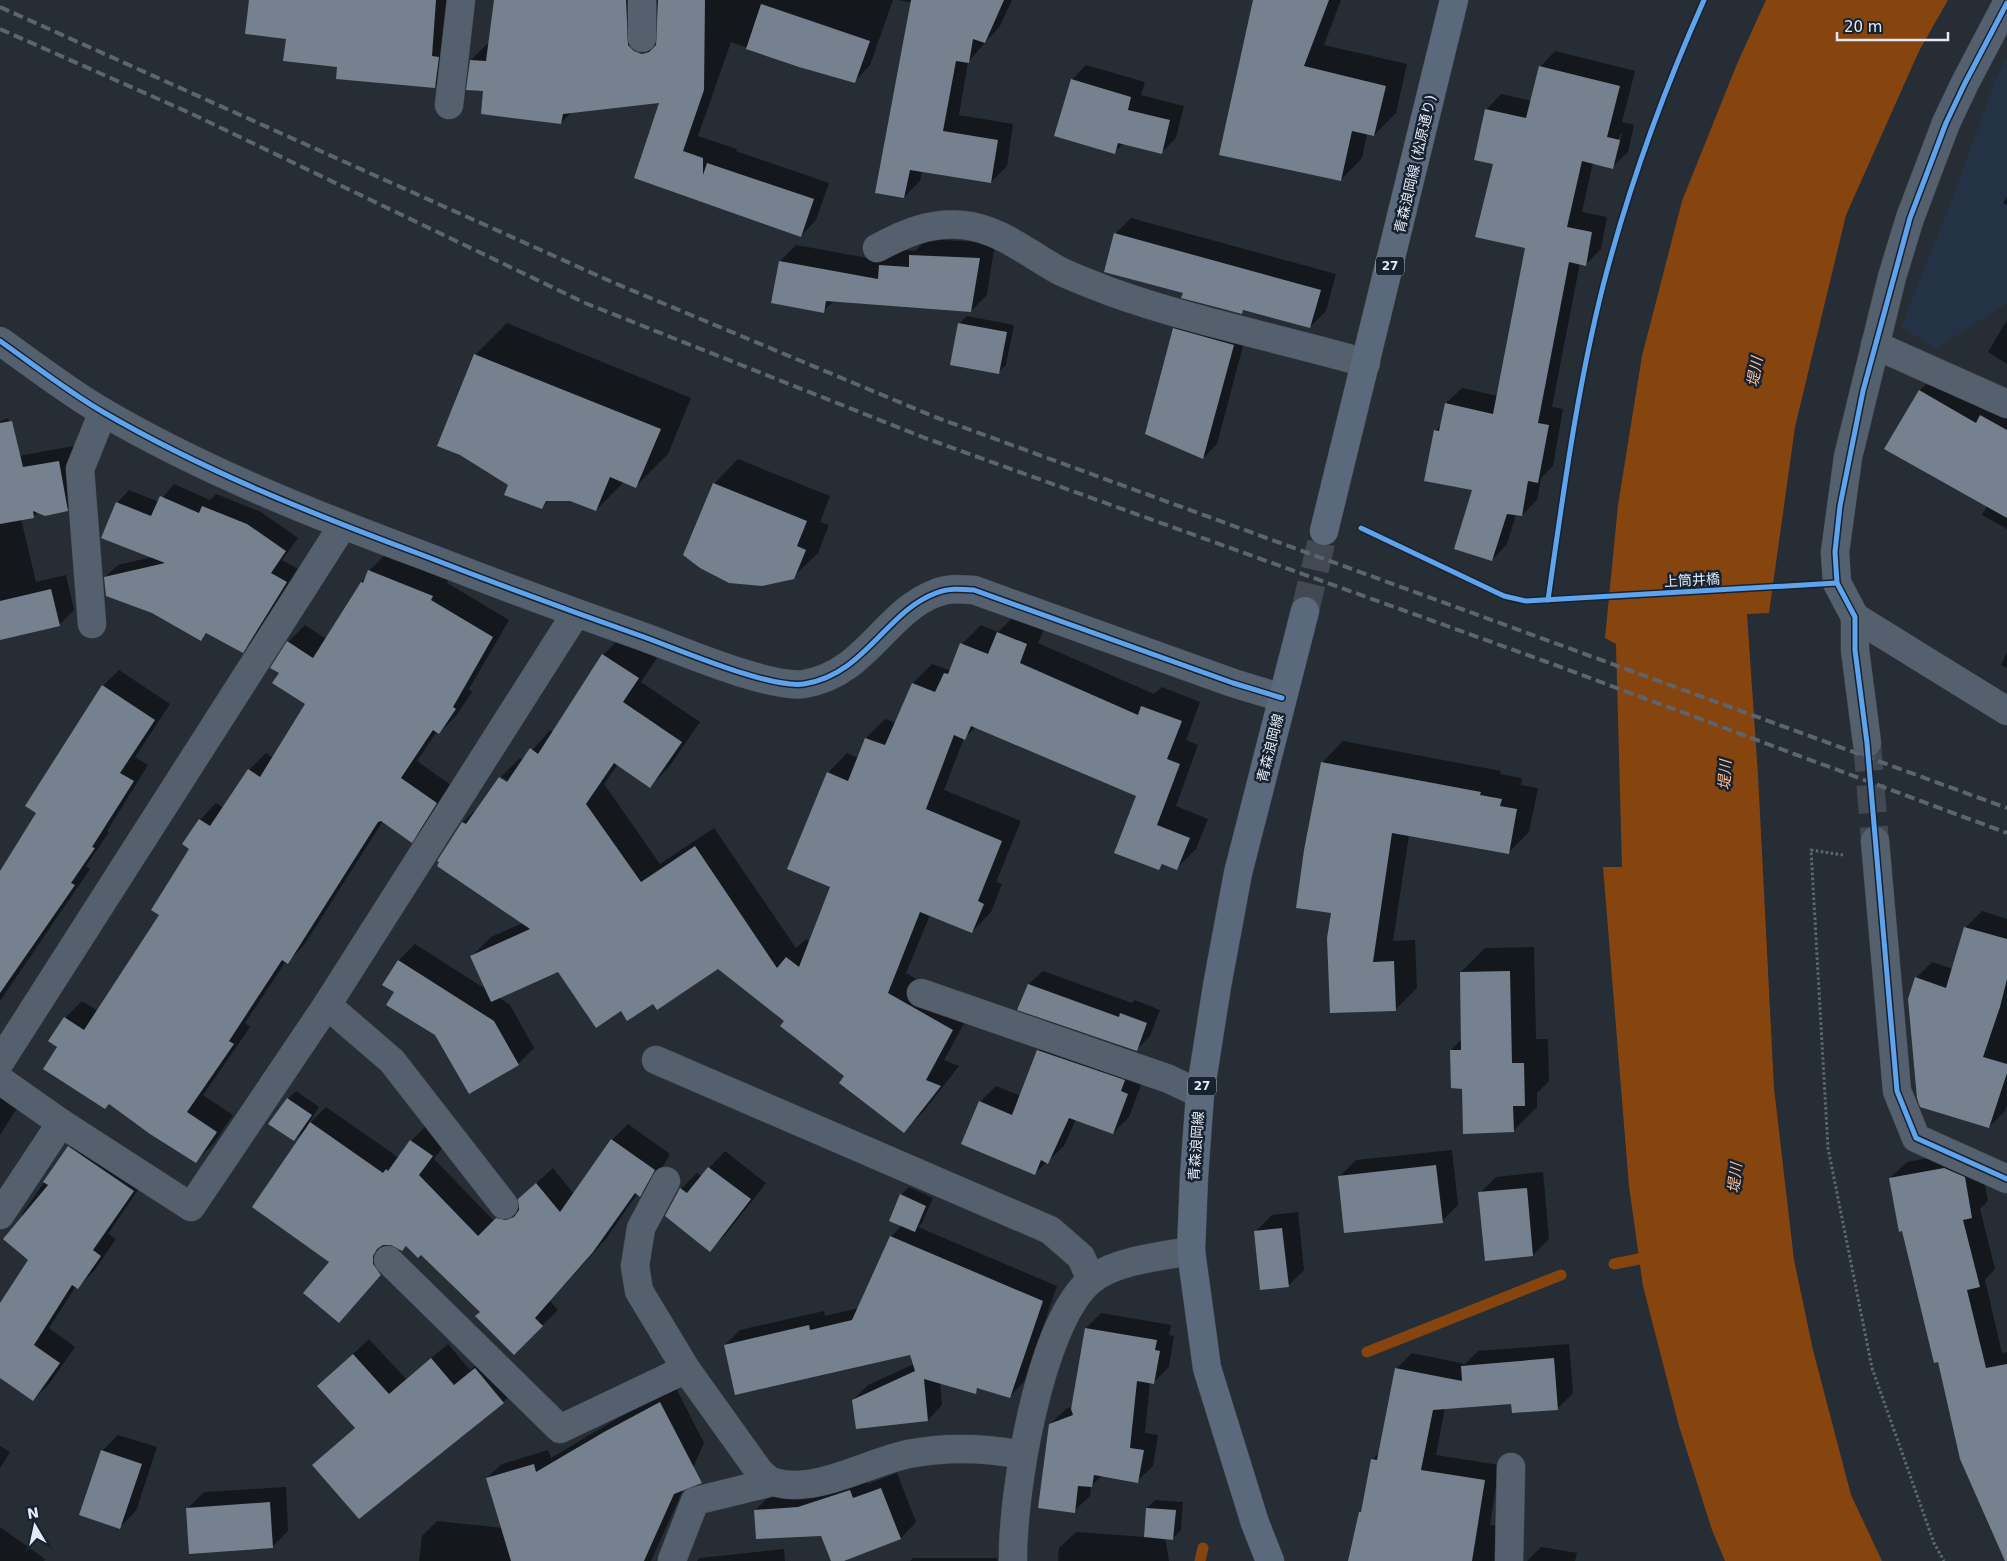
<svg xmlns="http://www.w3.org/2000/svg" width="2007" height="1561" font-family="'DejaVu Sans','Noto Sans JP',sans-serif">
<style>
.built{fill:#243245}
.water{fill:#86450f}
.shadow{fill:#0007;fill-rule:evenodd}
.lines{fill:none;stroke-linecap:round;stroke-linejoin:round}
.stream{stroke:#86450f;stroke-width:11}
.building{fill:#75818f}
.minor-tunnel{stroke:#424952;stroke-width:28;stroke-dasharray:28 14;stroke-linecap:butt}
.major-tunnel{stroke:#424952;stroke-width:28;stroke-dasharray:28 14;stroke-linecap:butt}
.minor-casing{stroke:#464b52;stroke-width:29}
.major-casing{stroke:#464b52;stroke-width:29}
.path{stroke:#5f6771;stroke-width:3;stroke-dasharray:2.5 2.5;stroke-linecap:butt}
.minor{stroke:#55606e;stroke-width:28}
.major{stroke:#5b697d;stroke-width:28}
.rail{stroke:#5c646d;stroke-width:4;stroke-dasharray:10 5;stroke-linecap:butt}
.cycleway-casing{stroke:#172230;stroke-width:8}
.cycleway{stroke:#60a3ed;stroke-width:5}
.labels{text-anchor:middle;dominant-baseline:central;stroke-width:5;stroke-linejoin:round;paint-order:stroke}
.shield{fill:#172230;stroke:#a6aeba;stroke-width:1}
.shield-label{font-size:12px;font-weight:bold;fill:#e3eaf5}
.street-label{font-size:14px;fill:#e3eaf5;stroke:#172230}
.water-label{font-size:15px;font-style:italic;fill:#fdbe98;stroke:#172230}
</style>
<rect width="100%" height="100%" fill="#262d35"/>
<polygon class="built" points="2007,57 2007,303 1936,349 1901,327 1954,194 1994,84"/>
<polygon class="water" points="1766,0 1948,0 1919,51 1846,215 1795,427 1769,613 1747,614 1758,775 1774,1088 1794,1260 1813,1350 1851,1495 1882,1561 1725,1561 1712,1530 1679,1426 1643,1286 1629,1186 1603,867 1622,867 1616,644 1605,638 1618,505 1642,356 1682,201 1737,64"/>
<g class="shadow">
<polygon points="251,0 449,0 450,71 435,86 339,66 287,38"/>
<polygon points="496,0 642,0 651,36 659,38 657,0 893,0 870,65 855,81 800,66 731,42 698,136 737,149 736,151 829,183 816,220 801,236 636,177 661,102 572,112 561,123 485,90 471,60 487,44 489,45"/>
<polygon points="899,0 1012,0 1000,26 968,62 959,115 1013,124 1007,166 991,182 922,171 920,181 904,197 912,3"/>
<polygon points="1254,0 1341,0 1324,45 1407,64 1396,113 1374,135 1367,134 1362,158 1341,180"/>
<path d="M1555,51L1635,71L1622,122L1634,125L1628,152L1612,167L1593,163L1582,212L1607,217L1601,249L1586,264L1580,263L1552,407L1563,409L1553,466L1541,478L1537,500L1522,515L1516,514L1507,544L1492,560L1474,489L1435,431L1442,424L1446,403L1462,388L1498,396L1526,248L1494,163L1486,110L1501,94L1531,101L1540,67ZM1620,134H1622L1618,151H1616Z"/>
<polygon points="1086,65 1145,82 1141,95 1184,106 1176,138 1162,152 1124,143 1114,152 1072,80"/>
<polygon points="2007,197 2007,205 2003,203"/>
<polygon points="1131,218 1336,274 1326,311 1310,327 1245,310 1241,313 1184,292 1115,234"/>
<polygon points="927,239 995,243 987,295 971,311 834,301 823,311 780,261 796,245 884,261 896,249 915,251"/>
<polygon points="1188,315 1247,331 1217,444 1203,458 1174,329"/>
<polygon points="967,316 1014,325 1006,365 998,372 959,324"/>
<polygon points="2007,320 2007,364 1988,352"/>
<polygon points="507,323 691,398 668,454 636,486 625,481 596,510 570,499 550,499 542,508 510,484 475,355"/>
<polygon points="1938,372 2007,402 2007,529 1982,515 1987,506 1885,448 1920,390"/>
<polygon points="8,418 19,456 73,446 82,495 67,510 38,512 34,516 21,519 36,582 66,575 74,610 59,625 0,639 0,421"/>
<polygon points="738,459 830,496 820,522 829,525 818,553 793,577 714,484"/>
<polygon points="174,484 210,500 216,494 261,512 298,538 282,560 298,569 255,639 242,652 208,632 201,640 105,577 118,565 152,557 117,503 129,490 159,502"/>
<polygon points="386,554 449,579 447,583 509,620 469,689 472,692 456,716 439,733 437,731 417,761 452,786 428,824 411,841 383,821 304,945 288,962 286,961 245,1023 250,1027 203,1095 233,1115 213,1144 196,1161 59,1046 65,1018 82,1001 98,1011 161,915 191,849 200,820 216,803 224,808 249,770 266,753 273,758 306,704 280,672 288,642 305,625 326,639 369,571"/>
<path d="M1017,613L1046,624L1038,643L1154,694L1162,687L1200,702L1186,740L1198,745L1176,806L1208,819L1196,849L1177,868L1164,863L1158,869L1138,795L976,727L964,738L944,790L1021,821L996,882L1002,884L991,912L972,932L930,915L906,973L971,1011L944,1060L959,1066L923,1112L904,1131L786,1020L718,967L653,1002L621,1010L559,970L498,997L510,1005L534,1048L518,1064L436,1034L396,992L384,984L399,960L415,944L487,990L472,956L491,937L523,923L439,861L463,822L482,804L500,778L520,758L523,761L550,730L553,732L603,655L622,636L657,658L641,682L700,722L669,767L650,786L618,764L604,784L660,864L714,828L796,948L806,939L810,942L832,886L828,773L847,753L858,758L866,738L885,719L896,723L913,683L932,664L948,670L953,666L962,644L981,625L998,632ZM502,777L512,784L502,780Z"/>
<polygon points="2007,652 2007,668 2001,665"/>
<polygon points="119,670 170,704 135,757 148,765 107,831 109,832 86,866 90,869 0,1001 0,872 38,812 27,805 103,686"/>
<polygon points="1343,741 1501,771 1500,774 1522,778 1521,785 1538,788 1529,832 1508,853 1409,835 1393,941 1415,940 1417,988 1396,1009 1333,912 1322,763"/>
<polygon points="1982,911 2007,919 2007,1105 2005,1111 1989,1127 1916,978 1932,962 1953,969 1965,928"/>
<polygon points="1534,947 1536,1039 1548,1039 1549,1081 1537,1093 1537,1107 1513,1131 1463,1087 1451,1050 1462,1039 1461,972 1485,948"/>
<polygon points="1043,971 1132,1003 1135,1000 1160,1010 1150,1036 1136,1050 1029,984"/>
<polygon points="1055,1034 1144,1077 1129,1117 1113,1133 1076,1119 1064,1146 1034,1174 980,1102 996,1086 1021,1096 1038,1051"/>
<polygon points="0,1080 25,1096 0,1135"/>
<polygon points="296,1091 319,1107 307,1126 326,1107 399,1158 411,1141 427,1125 448,1140 434,1159 494,1221 513,1203 519,1204 519,1199 553,1168 574,1194 612,1140 628,1124 670,1154 656,1179 640,1195 638,1193 605,1240 550,1301 558,1310 514,1353 482,1312 421,1254 407,1244 388,1244 388,1248 396,1259 339,1322 331,1262 307,1129 294,1140 288,1099"/>
<polygon points="85,1131 144,1181 108,1234 116,1239 94,1271 78,1287 76,1286 49,1328 75,1347 49,1384 33,1400 0,1377 0,1304 30,1260 22,1214 69,1147"/>
<polygon points="1452,1150 1458,1205 1442,1221 1339,1177 1356,1160"/>
<polygon points="725,1151 766,1183 726,1234 710,1250 681,1189 697,1173 702,1176"/>
<polygon points="1960,1152 1980,1161 1988,1201 1980,1209 1995,1269 1985,1280 2002,1353 2007,1352 2007,1556 1939,1361 1890,1178 1907,1162"/>
<polygon points="1543,1172 1549,1239 1533,1255 1480,1193 1496,1177"/>
<polygon points="909,1187 933,1198 922,1223 918,1227 1057,1286 1024,1382 1009,1397 980,1387 975,1392 940,1382 942,1405 928,1420 853,1400 868,1385 914,1364 910,1354 725,1345 740,1330 824,1311 825,1316 859,1308 891,1237 902,1225 901,1195"/>
<polygon points="1298,1212 1304,1270 1288,1286 1255,1232 1272,1215"/>
<polygon points="1101,1313 1171,1325 1169,1335 1174,1336 1169,1367 1154,1382 1150,1382 1145,1433 1158,1435 1153,1466 1137,1481 1103,1475 1091,1486 1090,1496 1074,1511 1050,1424 1066,1409 1073,1406 1086,1328"/>
<polygon points="369,1339 406,1379 448,1344 470,1370 491,1353 519,1387 503,1402 314,1465 356,1427 319,1386"/>
<polygon points="1569,1344 1573,1393 1557,1409 1512,1403 1445,1408 1436,1455 1499,1465 1490,1525 1499,1526 1522,1561 1358,1561 1363,1510 1373,1459 1380,1452 1396,1369 1412,1353 1465,1364 1478,1351"/>
<polygon points="676,1388 704,1443 651,1561 419,1561 422,1536 437,1521 503,1528 487,1478 502,1464 548,1450 551,1458 620,1417"/>
<polygon points="118,1435 157,1447 136,1511 120,1527 102,1451"/>
<polygon points="0,1446 10,1452 0,1468"/>
<polygon points="897,1473 916,1522 901,1538 840,1561 832,1561 822,1535 755,1510 771,1495 865,1475 868,1484"/>
<polygon points="286,1487 288,1531 272,1547 188,1508 204,1492"/>
<polygon points="1155,1500 1183,1502 1181,1530 1173,1538 1165,1538 1169,1561 1058,1561 1059,1548 1076,1532 1145,1537 1147,1508"/>
<polygon points="0,1527 45,1559 44,1561 0,1561"/>
<polygon points="1541,1547 1577,1553 1575,1561 1527,1561"/>
<polygon points="784,1549 785,1561 697,1561 700,1558"/>
<polygon points="913,1558 997,1558 997,1561 910,1561"/>
</g>
<g class="lines">
<g class="stream">
<polyline points="1614,1264 1654,1256"/>
<polyline points="1367,1352 1561,1275"/>
<polyline points="1200,1561 1203,1548"/>
</g>
</g>
<g class="building">
<polygon points="249,0 436,0 432,56 439,57 435,88 336,79 337,67 283,61 286,39 245,34"/>
<polygon points="494,0 626,0 628,45 634,51 642,54 649,52 656,45 658,0 705,0 704,90 683,151 703,158 703,175 707,163 814,199 801,237 634,178 659,103 563,114 561,124 481,114 483,91 466,90 470,60 486,61"/>
<polygon points="911,0 1004,0 985,43 973,39 969,63 956,61 943,131 998,140 991,183 910,170 904,198 875,193"/>
<polygon points="1253,0 1329,0 1304,66 1386,86 1374,136 1352,131 1341,181 1219,155"/>
<polygon points="761,4 870,41 855,83 799,67 746,49"/>
<polygon points="1539,66 1620,86 1607,137 1620,140 1613,169 1582,161 1567,227 1592,232 1586,266 1569,262 1538,423 1549,425 1538,483 1528,481 1522,516 1507,514 1492,561 1454,549 1472,490 1424,481 1434,430 1439,431 1445,403 1493,414 1525,248 1475,237 1493,164 1474,160 1485,109 1526,118"/>
<polygon points="1071,79 1131,97 1128,110 1170,120 1162,154 1118,143 1115,154 1054,136"/>
<polygon points="1114,233 1321,290 1310,328 1243,310 1242,314 1212,306 1181,298 1183,293 1104,272"/>
<polygon points="909,255 980,258 971,312 826,301 824,313 771,303 779,261 878,279 879,265 909,267"/>
<polygon points="958,323 1007,332 999,374 950,365"/>
<polygon points="1173,328 1234,345 1203,459 1145,434"/>
<polygon points="474,354 661,429 636,488 610,477 596,511 570,501 546,501 542,509 504,495 508,485 460,455 437,446"/>
<polygon points="1919,390 1976,423 1980,415 2007,430 2007,518 1884,449"/>
<polygon points="12,421 23,467 59,461 68,511 45,516 33,511 34,518 0,524 0,423"/>
<polygon points="713,483 807,521 797,546 806,550 794,579 762,586 729,583 700,568 683,555"/>
<polygon points="160,496 199,513 202,506 247,524 286,551 271,573 287,582 243,653 206,633 201,641 152,613 106,596 104,577 165,563 101,538 116,502 151,516"/>
<polygon points="368,570 433,596 431,600 493,637 453,707 456,709 439,734 433,730 401,778 437,803 412,843 381,821 378,822 288,964 282,960 229,1041 234,1044 187,1112 217,1132 196,1163 150,1134 109,1104 105,1109 43,1069 57,1047 48,1041 64,1017 84,1030 159,915 151,910 189,849 182,844 199,819 210,826 248,769 260,777 305,704 272,683 279,673 270,668 287,641 313,658 361,582 363,583"/>
<polygon points="51,589 60,626 0,640 0,601"/>
<polygon points="997,632 1027,644 1020,663 1138,715 1141,706 1182,721 1167,759 1180,764 1157,825 1190,838 1177,870 1162,864 1159,870 1114,853 1136,796 971,726 965,740 954,735 926,809 1002,841 978,901 984,904 972,933 920,912 888,993 953,1030 926,1080 941,1086 904,1133 839,1083 844,1076 780,1026 784,1021 718,969 657,1010 653,1004 627,1021 621,1011 596,1028 558,972 491,1002 470,956 530,929 437,866 439,862 437,861 462,822 466,824 499,777 507,782 530,748 538,754 602,654 639,678 623,702 682,742 650,788 614,763 586,804 641,882 695,846 777,968 786,957 799,967 830,887 787,869 827,772 848,781 865,738 885,745 912,683 935,692 944,673 948,674 960,643 988,654"/>
<polygon points="102,685 155,720 120,773 134,781 92,847 95,848 71,883 75,885 0,993 0,871 36,813 25,806"/>
<polygon points="1321,762 1481,792 1480,795 1502,799 1500,806 1517,809 1509,854 1392,833 1373,962 1394,961 1396,1011 1330,1013 1327,938 1331,913 1296,908 1304,850"/>
<polygon points="1964,927 2007,939 2007,979 2000,1007 1983,1057 2007,1064 2007,1073 1989,1128 1920,1107 1917,1098 1908,999 1915,977 1946,988"/>
<polygon points="398,960 494,1021 519,1065 469,1094 435,1035 386,1005 394,992 382,985"/>
<polygon points="1510,971 1512,1063 1524,1063 1525,1106 1513,1106 1514,1132 1463,1134 1462,1089 1451,1088 1450,1050 1461,1050 1460,972"/>
<polygon points="1028,984 1119,1017 1120,1013 1147,1023 1137,1051 1017,1010"/>
<polygon points="1037,1050 1125,1080 1121,1091 1128,1094 1113,1134 1069,1118 1048,1164 1041,1160 1035,1175 961,1144 979,1101 1012,1115"/>
<polygon points="287,1098 312,1115 294,1141 268,1124"/>
<polygon points="310,1122 383,1173 386,1169 388,1171 410,1140 433,1156 419,1175 478,1236 496,1218 506,1220 514,1217 519,1210 518,1199 536,1183 560,1212 611,1139 655,1170 640,1197 635,1193 593,1252 535,1318 543,1326 514,1355 475,1316 480,1312 421,1255 418,1258 406,1246 402,1251 391,1245 383,1245 377,1249 373,1256 373,1264 381,1275 339,1323 303,1293 329,1262 252,1207"/>
<polygon points="68,1146 134,1191 93,1250 101,1256 78,1289 72,1285 34,1345 60,1363 33,1401 0,1378 0,1303 28,1260 3,1239 48,1185 43,1182"/>
<polygon points="1436,1165 1443,1223 1344,1233 1338,1176"/>
<polygon points="708,1167 751,1199 710,1252 665,1216 680,1188 687,1193"/>
<polygon points="1944,1168 1965,1177 1972,1218 1963,1220 1980,1287 1967,1290 1986,1368 2007,1364 2007,1561 2005,1561 1960,1459 1938,1362 1934,1363 1902,1231 1899,1232 1889,1178"/>
<polygon points="1527,1188 1533,1256 1485,1261 1478,1192"/>
<polygon points="900,1194 926,1206 915,1232 889,1221"/>
<polygon points="1282,1228 1289,1287 1260,1290 1254,1231"/>
<polygon points="890,1236 1043,1301 1010,1398 977,1388 976,1394 924,1379 928,1421 856,1429 852,1400 915,1371 910,1355 735,1395 724,1345 809,1325 810,1330 852,1320"/>
<polygon points="1085,1328 1157,1340 1155,1350 1160,1351 1154,1384 1137,1381 1130,1448 1144,1450 1138,1483 1094,1475 1092,1487 1078,1486 1075,1513 1038,1508 1049,1424 1073,1415 1071,1409"/>
<polygon points="353,1354 389,1394 431,1358 454,1385 475,1368 504,1403 359,1519 312,1465 355,1428 317,1386"/>
<polygon points="1554,1358 1558,1410 1512,1413 1511,1404 1433,1410 1421,1470 1485,1480 1472,1561 1348,1561 1359,1512 1361,1512 1371,1459 1377,1460 1395,1368 1462,1381 1461,1366"/>
<polygon points="660,1402 702,1483 674,1494 644,1561 511,1561 486,1478 534,1464 536,1472 604,1432"/>
<polygon points="101,1450 142,1464 120,1529 79,1515"/>
<polygon points="881,1488 901,1539 844,1561 831,1561 821,1536 756,1539 754,1510 798,1507 850,1490 853,1498"/>
<polygon points="270,1502 273,1548 189,1554 186,1508"/>
<polygon points="1146,1508 1176,1510 1173,1540 1144,1537"/>
</g>
<g class="lines">
<polyline class="minor-tunnel" points="1867,743 1875,841"/>
<polyline class="major-tunnel" points="1305,611 1324,531"/>
<defs>
<g id="minor">
<polyline points="642,38 642,0"/>
<polyline points="449,105 461,0"/>
<path d="M877,248C905,233 930,222 963,225C1000,229 1027,253 1058,270C1076,279 1096,286 1114,293C1196,322 1282,339 1366,363"/>
<path d="M0,341C34,365 67,391 103,412C204,471 315,515 425,556C497,584 570,611 644,637C680,650 770,689 804,684C866,674 885,612 936,593C948,588 961,589 974,590L1233,683L1282,698"/>
<polyline points="1875,345 2007,404"/>
<polyline points="1855,617 2007,711"/>
<polyline points="92,624 80,469 103,412"/>
<polyline points="1867,743 1855,650 1855,617 1837,583 1835,552 1848,457 1892,277 1910,218 1946,123 1965,83 2007,3"/>
<polyline points="1875,841 1897,1091 1916,1138 2007,1179"/>
<polyline points="921,993 1169,1079 1200,1094"/>
<polyline points="327,1005 392,1061 504,1205"/>
<polyline points="656,1060 1050,1230 1081,1257 1091,1280"/>
<polyline points="0,1062 343,525"/>
<polyline points="0,1080 61,1123 0,1215"/>
<polyline points="61,1123 191,1207 327,1005 576,613"/>
<polyline points="666,1181 641,1228 635,1266 639,1291 686,1369"/>
<path d="M388,1260L560,1429L686,1369L759,1471C763,1475 769,1481 774,1482C814,1495 869,1462 908,1454C945,1447 986,1448 1022,1455"/>
<polyline points="672,1560 695,1501 773,1482"/>
<path d="M1013,1561C1012,1495 1039,1325 1090,1281C1113,1261 1162,1256 1191,1251"/>
<polyline points="1509,1561 1511,1467"/>
</g>
<g id="major">
<polyline points="1324,531 1454,0"/>
<polyline points="1270,1561 1255,1523 1207,1368 1191,1251 1194,1177 1200,1094 1217,986 1238,873 1305,611"/>
</g>
</defs>
<use href="#minor" class="minor-casing"/>
<use href="#major" class="major-casing"/>
<polyline class="path" points="1843,855 1811,850 1828,1148 1872,1368 1934,1543 1944,1561"/>
<use href="#minor" class="minor"/>
<use href="#major" class="major"/>
<g class="rail">
<polyline points="0,7 612,282 935,417 2007,808"/>
<polyline points="0,29 190,113 585,303 925,438 1547,662 2007,833"/>
</g>
<defs>
<g id="cycleway">
<polyline points="2007,3 1965,83 1946,123 1910,218 1863,391 1840,506 1835,552 1837,583 1855,617 1855,650 1867,743 1897,1091 1916,1138 2007,1179"/>
<path d="M0,341C34,365 67,391 103,412C204,471 315,515 425,556C497,584 570,611 644,637C680,650 770,689 804,684C866,674 885,612 936,593C948,588 961,589 974,590L1233,683L1282,698"/>
<polyline points="1361,528 1504,596 1526,601 1837,583"/>
<path d="M1548,600C1563,495 1577,389 1603,286C1628,189 1663,92 1704,0"/>
</g>
</defs>
<use href="#cycleway" class="cycleway-casing"/>
<use href="#cycleway" class="cycleway"/>
</g>
<g class="labels">
<g class="shield">
<rect x="1376" y="256.5" width="28" height="19" rx="4"/>
<rect x="1188" y="1076.5" width="28" height="19" rx="4"/>
</g>
<g class="shield-label">
<text x="1390" y="266">27</text>
<text x="1202" y="1086">27</text>
</g>
<g class="street-label">
<text transform="translate(1415 164) rotate(-77)">青森浪岡線 (松原通り)</text>
<text transform="translate(1692 580) rotate(-3)">上筒井橋</text>
<text transform="translate(1270 748) rotate(-76)">青森浪岡線</text>
<text transform="translate(1196 1146) rotate(-86)">青森浪岡線</text>
</g>
<g class="water-label">
<text transform="translate(1755 372) rotate(-81)">堤川</text>
<text transform="translate(1725 775) rotate(-87)">堤川</text>
<text transform="translate(1735 1178) rotate(-84)">堤川</text>
</g>
</g>
<g transform="translate(35 1526) rotate(351)" stroke="#172230" stroke-width="4" paint-order="stroke">
<path d="M0-4L9 19L0 12L-9 19Z" fill="#e3eaf5"/>
<text y="-8" font-size="14" font-weight="bold" text-anchor="middle" fill="#e3eaf5">N</text>
</g>
<path d="M1837 32v8h111v-8" fill="none" stroke="#e3eaf5" stroke-width="2.5"/>
<text x="1844" y="32" font-size="15" fill="#e3eaf5" stroke="#172230" stroke-width="4" paint-order="stroke">20 m</text>
</svg>
